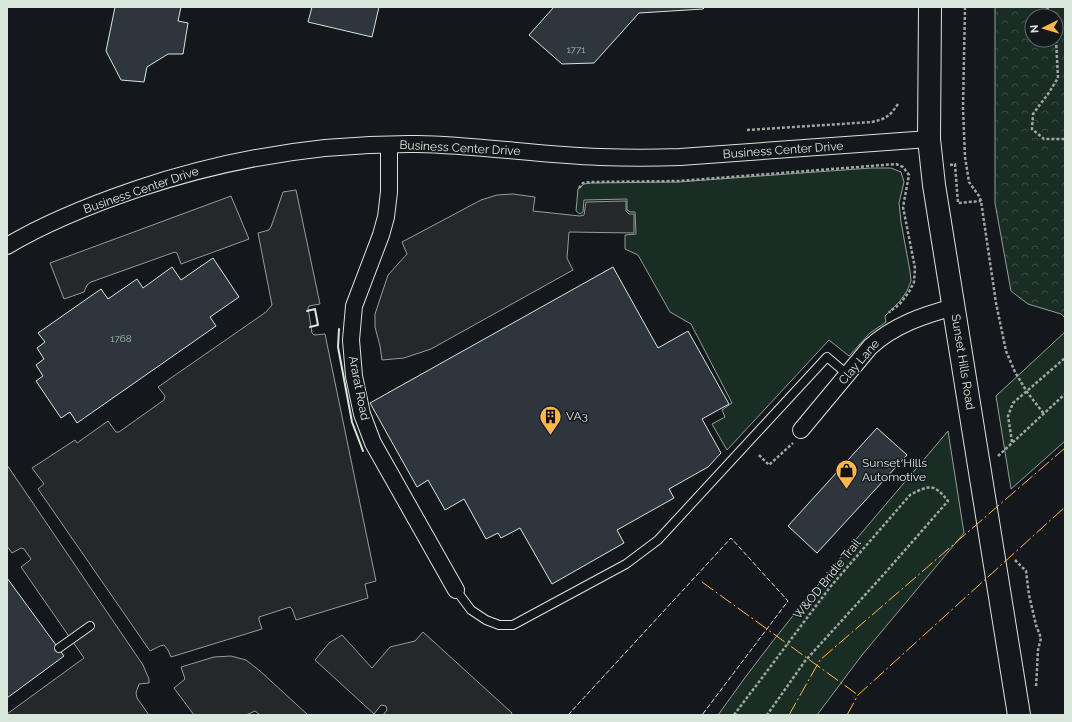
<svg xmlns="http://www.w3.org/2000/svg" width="1072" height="722" font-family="Raleway,sans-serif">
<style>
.grass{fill:#1a2d24;stroke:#939e99}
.forest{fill:url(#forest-crowns);stroke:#939e99;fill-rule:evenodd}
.parking{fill:#24282b;stroke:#939e99}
.building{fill:#2c363c;stroke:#d8e6dc}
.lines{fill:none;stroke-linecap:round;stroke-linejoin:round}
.lane-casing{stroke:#d8e6dc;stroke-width:10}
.street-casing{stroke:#d8e6dc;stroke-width:18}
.secondary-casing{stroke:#d8e6dc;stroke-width:24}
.path{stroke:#9da8a2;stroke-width:2.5;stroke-dasharray:3 2;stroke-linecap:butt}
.lane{stroke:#14181c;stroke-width:8}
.street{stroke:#14181c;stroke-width:16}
.secondary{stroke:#14181c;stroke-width:22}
.fence{stroke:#d8e6dc;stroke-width:1;stroke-dasharray:5 2;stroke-linecap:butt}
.wall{stroke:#d8e6dc;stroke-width:2}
.power{stroke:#ffb74d;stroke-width:1;stroke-dasharray:14 3 2 3;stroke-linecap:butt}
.labels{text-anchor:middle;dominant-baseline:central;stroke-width:3;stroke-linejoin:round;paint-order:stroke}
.number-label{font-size:10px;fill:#adbab4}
.street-label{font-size:12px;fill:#d8e6dc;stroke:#14181c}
.poi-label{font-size:12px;fill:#d8e6dc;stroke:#14181c;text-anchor:start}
</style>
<defs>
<pattern id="forest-crowns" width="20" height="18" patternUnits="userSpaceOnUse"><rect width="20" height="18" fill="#1a2d24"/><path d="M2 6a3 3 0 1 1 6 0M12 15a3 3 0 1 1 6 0" fill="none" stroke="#3b4b43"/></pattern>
</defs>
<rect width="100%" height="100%" fill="#14181c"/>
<g class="grass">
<polygon points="871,168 891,168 901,172 904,182 899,203 901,222 910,271 911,281 907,291 900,301 885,316 886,322 870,333 849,356 829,340 727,450 712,424 725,417 722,410 732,403 691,324 670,312 638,255 625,249 625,235 636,234 635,212 630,212 627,210 627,199 584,200 583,212 580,214 576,211 578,189 584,184 591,183 678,182"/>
<polygon points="1065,332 1065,441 1011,489 996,396"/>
<path d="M948,431L964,533L862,655L817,715H718C788,615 870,524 948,431Z"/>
</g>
<path class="forest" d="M995,7H1065V318L1061,314L1028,304L1011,291L995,203ZM1032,16H1056V40H1032Z"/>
<g class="parking">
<polygon points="296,190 320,304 309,306 308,308 312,333 314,335 325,334 376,581 365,584 368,598 296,620 292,609 290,607 259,617 259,620 262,629 171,657 168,650 164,645 160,646 150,651 38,489 44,484 32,468 75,440 77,443 108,421 116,432 119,432 164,400 165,396 158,387 266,312 272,305 258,233 269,230 271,227 283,192"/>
<polygon points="513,194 535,197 533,211 580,216 584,215 586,202 626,201 626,211 629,214 634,214 634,233 569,232 567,258 573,270 431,349 404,358 382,360 380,346 375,327 375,314 388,275 407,254 402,242 481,200 497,195"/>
<polygon points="231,196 249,239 181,264 177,253 175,252 91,282 87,285 84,292 64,299 50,263"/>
<polygon points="7,465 143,665 149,679 149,683 139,684 136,693 137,698 149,715 7,715 7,714 84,658 21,567 29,561 31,559 24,549 21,548 12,553 7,546"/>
<polygon points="423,632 512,713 511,715 383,715 387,710 386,706 381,705 374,714 315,660 329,643 342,635 372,668 390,647 415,641"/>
<polygon points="231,656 246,660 260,671 308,715 260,715 255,711 246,715 194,715 174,688 185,679 181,667 214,657"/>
</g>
<g class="building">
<polygon points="115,7 181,7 178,21 188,23 183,54 168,54 147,67 144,82 121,80 106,51"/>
<polygon points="312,7 379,7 372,37 308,22"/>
<polygon points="554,7 705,7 703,9 639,13 594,63 562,64 529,35"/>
<polygon points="213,258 239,297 210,317 216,326 77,423 70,412 61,418 36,381 43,376 36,365 44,359 37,348 45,342 38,333 101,289 108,299 137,279 143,288 172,267 181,280"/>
<polygon points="613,267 658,348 688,331 729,404 702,419 721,453 708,467 669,489 674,498 617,530 624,543 552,584 520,528 501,538 498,533 486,539 464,499 445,510 428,480 417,487 370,403"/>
<polygon points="877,428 907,455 817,553 788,526"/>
<polygon points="7,578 64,656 7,698"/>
</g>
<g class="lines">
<defs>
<g id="lane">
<polyline points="456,590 471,610 486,620 499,625 513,625 626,564 658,540 827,357 847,374"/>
<polyline points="59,648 90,626"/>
</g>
<g id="street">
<polyline points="389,145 389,192 386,217 381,235 354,306 351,340 354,376 362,414 373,443 456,590"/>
<path d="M7,246C47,222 93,204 137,189C229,158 320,143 417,144C478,145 539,155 600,157C627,158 653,158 680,157L929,139"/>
<path d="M801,430L870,347C894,325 924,315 954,307"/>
</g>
<polyline id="secondary" points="930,7 929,139 934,185 1019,715"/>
</defs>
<use href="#lane" class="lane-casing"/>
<use href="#street" class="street-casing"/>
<use href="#secondary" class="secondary-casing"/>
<g class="path">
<polyline points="965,7 963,108 965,157 969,182 979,196 981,201 996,303 1006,351 1015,372 1027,392 1044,414"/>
<polyline points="1047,7 1050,16"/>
<polyline points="1056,40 1058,78 1048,94 1033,114 1032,129 1044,139 1065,139"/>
<path d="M747,130L872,122C887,118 889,117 898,104"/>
<polyline points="950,165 955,164 958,203 981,201"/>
<polyline points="579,188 583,183 591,182 679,181 896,164 903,167 909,175 903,207 915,268 914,282 909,292 899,305 890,311 889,313"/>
<polyline points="1012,442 1008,416 1013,403 1065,358"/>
<polyline points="759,455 769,465 793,443"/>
<polyline points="998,456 1065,394"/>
<polyline points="1015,560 1026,571 1029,595 1036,625 1041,638 1038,650 1036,688"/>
<path d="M734,715L831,586L910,495C929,485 934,483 948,501L885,573L805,661L767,715"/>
</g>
<use href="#lane" class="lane"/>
<use href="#street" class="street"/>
<use href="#secondary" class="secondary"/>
<polyline class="fence" points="568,715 731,538 788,601 702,715"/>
<g class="wall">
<polyline points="307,311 315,309 318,325 310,327"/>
<polyline points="339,329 338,347 352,422 363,451"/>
</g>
<g class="power">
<polyline points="702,582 858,695"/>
<polyline points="789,715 820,660 1065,448"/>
<polyline points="847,715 858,695 1065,507"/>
</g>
</g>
<defs>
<symbol id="building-pin" viewBox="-11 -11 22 30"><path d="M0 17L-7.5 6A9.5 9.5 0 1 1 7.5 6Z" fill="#ffb74d" stroke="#14181c"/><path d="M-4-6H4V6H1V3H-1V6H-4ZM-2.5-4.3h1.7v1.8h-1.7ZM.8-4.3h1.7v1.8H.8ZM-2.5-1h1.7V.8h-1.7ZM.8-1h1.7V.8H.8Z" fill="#111"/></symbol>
<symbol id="shop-pin" viewBox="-11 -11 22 30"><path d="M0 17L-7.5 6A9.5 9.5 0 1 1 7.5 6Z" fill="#ffb74d" stroke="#14181c"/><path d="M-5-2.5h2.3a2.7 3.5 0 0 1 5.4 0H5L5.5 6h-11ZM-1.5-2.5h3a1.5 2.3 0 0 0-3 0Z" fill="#111"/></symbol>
</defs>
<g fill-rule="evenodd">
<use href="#building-pin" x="538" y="404" width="25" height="34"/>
<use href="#shop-pin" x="834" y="458" width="25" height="34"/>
</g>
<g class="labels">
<g class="number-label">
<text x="576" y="49">1771</text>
<text x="121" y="338">1768</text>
</g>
<g class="street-label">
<text transform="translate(460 148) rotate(3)">Business Center Drive</text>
<text transform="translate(783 150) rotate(-4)">Business Center Drive</text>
<text transform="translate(141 190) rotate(-19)">Business Center Drive</text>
<text transform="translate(859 362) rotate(-49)">Clay Lane</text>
<text transform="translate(963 362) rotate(81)">Sunset Hills Road</text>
<text transform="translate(359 388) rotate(79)">Ararat Road</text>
<text transform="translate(827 579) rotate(-51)">W&amp;OD Bridle Trail</text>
</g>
<g class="poi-label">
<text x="566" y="416">VA3</text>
<text x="862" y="463">Sunset Hills<tspan x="862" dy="14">Automotive</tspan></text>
</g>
</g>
<rect width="1072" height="722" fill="none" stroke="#d8e6dc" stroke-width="16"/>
<g transform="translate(1044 28) rotate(265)"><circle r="19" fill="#14181c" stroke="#626a69"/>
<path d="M0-3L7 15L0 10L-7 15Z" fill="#ffb74d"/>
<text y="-6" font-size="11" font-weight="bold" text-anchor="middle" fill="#d8e6dc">N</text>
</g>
</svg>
